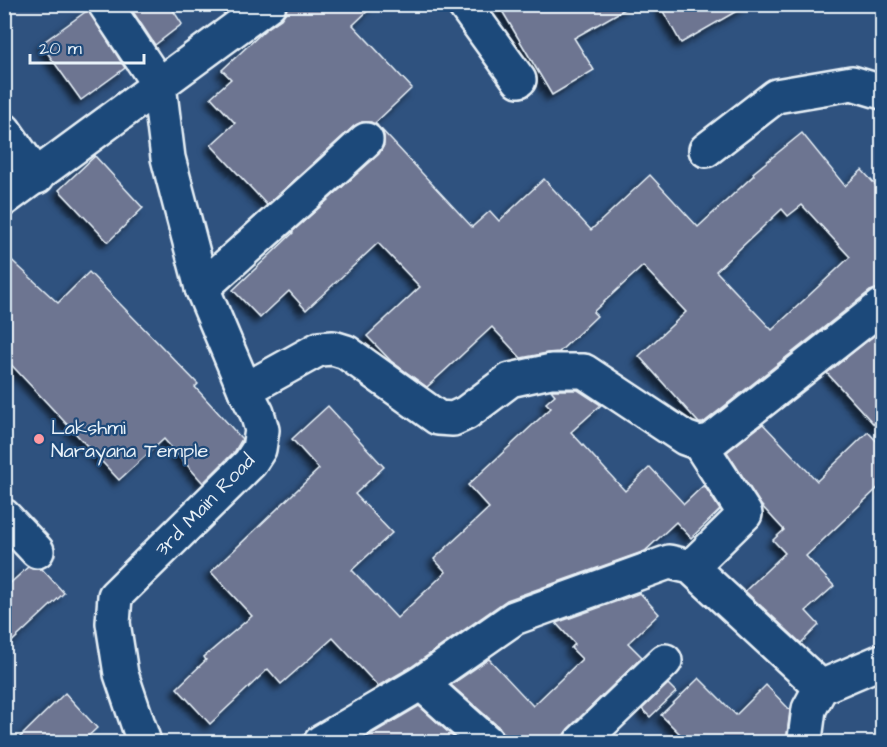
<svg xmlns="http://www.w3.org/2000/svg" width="887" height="747" font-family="'Architects Daughter',sans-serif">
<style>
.building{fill:#6d7491;stroke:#e8f1f8;stroke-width:1.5;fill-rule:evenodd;filter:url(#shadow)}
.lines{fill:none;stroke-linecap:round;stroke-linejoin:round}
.minor-casing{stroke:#e8f1f8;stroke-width:38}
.minor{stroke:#1f4a7a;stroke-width:33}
.poi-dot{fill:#ff9aa2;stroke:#1f4a7a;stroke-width:2}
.labels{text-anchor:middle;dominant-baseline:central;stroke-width:4.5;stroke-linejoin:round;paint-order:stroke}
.poi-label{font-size:20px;fill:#e8f1f8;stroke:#1f4a7a;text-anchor:start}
.street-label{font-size:20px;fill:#e8f1f8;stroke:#1f4a7a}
</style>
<defs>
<filter id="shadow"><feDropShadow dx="-5.5" dy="5.5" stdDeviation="3" flood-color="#0009"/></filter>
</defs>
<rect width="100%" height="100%" fill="#2f527f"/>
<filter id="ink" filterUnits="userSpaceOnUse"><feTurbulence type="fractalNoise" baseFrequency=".0167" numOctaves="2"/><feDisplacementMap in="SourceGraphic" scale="12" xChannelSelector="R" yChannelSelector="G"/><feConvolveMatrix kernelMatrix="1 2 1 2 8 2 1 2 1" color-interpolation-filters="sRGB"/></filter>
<g filter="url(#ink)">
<g class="building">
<polygon points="128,4 169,4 182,24 155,45"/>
<polygon points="288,4 375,4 353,25 412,88 375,123 378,126 371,122 362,122 354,126 267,205 211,145 235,123 211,97 231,79 222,70 265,30 281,19 286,12"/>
<polygon points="498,4 634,4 574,38 594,70 552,95"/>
<polygon points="659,4 749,4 681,43"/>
<polygon points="88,10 125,68 81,100 41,44"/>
<path d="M381,129L472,227L490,211L499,221L544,179L591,230L650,175L698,227L754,175L753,173L802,133L845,186L862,170L882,192V288H879L870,291L703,423H699L639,356L686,312L643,266L593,312L597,316L559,352L547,353L521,358L492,327L427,387L391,361L367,336L420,287L378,243L306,310L289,291L260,318L233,290L293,233L292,232L379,154L384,145V136ZM802,205L850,257L772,330L716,271L782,209L788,216Z"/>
<polygon points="95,156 143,208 108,242 59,190"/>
<polygon points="4,253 58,303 89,272 198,384 195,387 242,439 235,451 203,483 164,439 119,480 4,357"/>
<polygon points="882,329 882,433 827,373"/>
<polygon points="551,390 578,390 601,405 571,432 625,491 650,467 684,504 704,485 720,510 691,538 676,522 645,551 507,600 411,667 378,686 333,638 281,684 268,669 210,724 177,688 206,660 204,657 252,616 211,572 319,469 292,439 328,406 384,467 355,494 392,533 352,570 397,618 446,572 434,559 489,508 468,485 551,408 546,403 555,395"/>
<polygon points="763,424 817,481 868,432 882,447 882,484 806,556 834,586 806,611 819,625 801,643 745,591 785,553 773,540 784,530 761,505 727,452"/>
<polygon points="28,567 32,569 42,569 64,593 4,649 4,589"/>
<polygon points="640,593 659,614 628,643 642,657 568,729 563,736 563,742 505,742 505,736 500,728 451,685 489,659 533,706 582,659 571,648 575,644 556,623"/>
<polygon points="699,678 736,715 766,685 790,710 786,742 688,742 661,715"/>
<polygon points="668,684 676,692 650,717 642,709"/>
<polygon points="65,693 97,728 82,742 15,742"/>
<polygon points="419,706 459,742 358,742"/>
</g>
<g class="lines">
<defs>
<g id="minor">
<polyline points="105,4 159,85 168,158 202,288 245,390 257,413 262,430 259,449 250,463 115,596 113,623 121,674 144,742"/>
<polyline points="464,4 519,80"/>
<polyline points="4,130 37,177"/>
<polyline points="706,150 776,96 852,83 882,92"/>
<polyline points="4,199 269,4"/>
<polyline points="202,288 328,175 366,140"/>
<polyline points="245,390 319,349 333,348 346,352 438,418 453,419 466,413 510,380 551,371 584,371 685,438 699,443 711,441 882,306"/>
<polyline points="4,516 37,551"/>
<polyline points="691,567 745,514 699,443"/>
<polyline points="421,683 487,742"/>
<polyline points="321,742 421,683 514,618 669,562 691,567 821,687 882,661"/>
<polyline points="581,742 665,661"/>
<polyline points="805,742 805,739 809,709 821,687"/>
</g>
</defs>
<use href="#minor" class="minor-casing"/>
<use href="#minor" class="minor"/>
</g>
</g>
<circle class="poi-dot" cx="39" cy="439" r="6"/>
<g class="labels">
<g class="poi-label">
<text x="51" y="428">Lakshmi<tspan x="51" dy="23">Narayana Temple</tspan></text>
</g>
<g class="street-label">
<text transform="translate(205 505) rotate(-46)">3rd Main Road</text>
</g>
</g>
<rect width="887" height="747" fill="none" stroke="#1f4a7a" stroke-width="24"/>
<rect x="12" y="12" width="863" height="723" fill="none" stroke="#e8f1f8" stroke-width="2" filter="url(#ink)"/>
<path d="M30 54v9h114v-9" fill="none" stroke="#e8f1f8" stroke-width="3"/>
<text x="39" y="54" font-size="18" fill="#e8f1f8" stroke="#1f4a7a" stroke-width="4.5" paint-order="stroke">20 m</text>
</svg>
